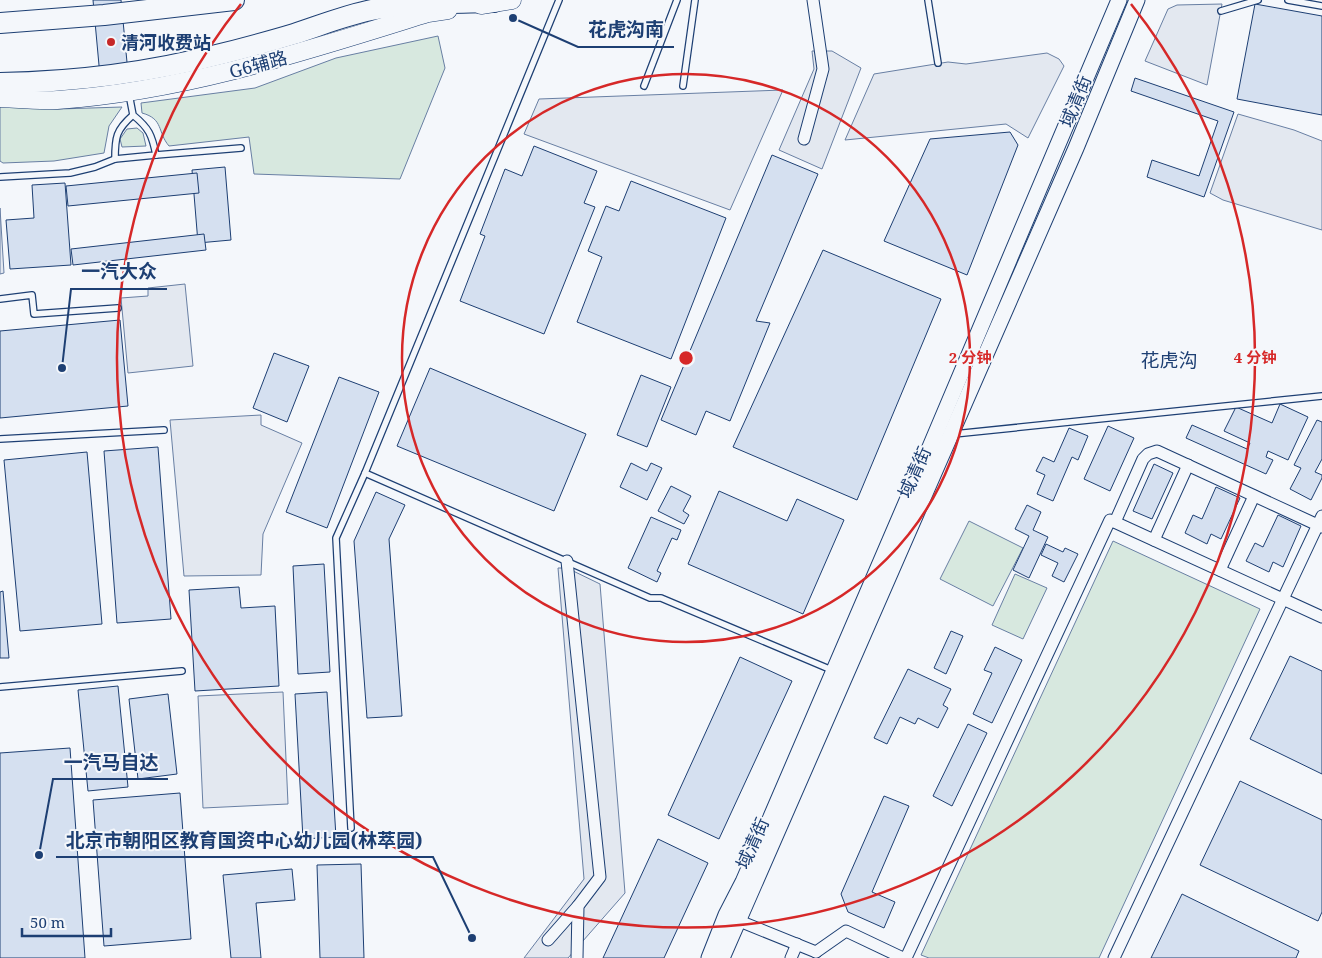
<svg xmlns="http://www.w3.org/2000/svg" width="1322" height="958" font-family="'Noto Serif','Noto Sans SC',serif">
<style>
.green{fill:#d7e8df;stroke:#687fa3}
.parking{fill:#e3e8f0;stroke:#687fa3}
.building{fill:#d5e0f0;stroke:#1d3f73}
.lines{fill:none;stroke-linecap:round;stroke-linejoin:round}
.lane-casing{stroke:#1d3f73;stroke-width:8}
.street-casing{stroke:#1d3f73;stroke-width:13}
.secondary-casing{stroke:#1d3f73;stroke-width:17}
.primary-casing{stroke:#1d3f73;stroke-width:19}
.highway-casing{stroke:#1d3f73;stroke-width:22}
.lane{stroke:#f4f7fb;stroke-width:5.5}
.street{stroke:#f4f7fb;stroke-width:11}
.secondary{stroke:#f4f7fb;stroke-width:15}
.primary{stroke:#f4f7fb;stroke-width:18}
.highway{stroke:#f4f7fb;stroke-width:20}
.ring{fill:none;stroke:#d62828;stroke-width:2.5}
.poi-dot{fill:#c62828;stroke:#f4f7fb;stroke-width:2}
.labels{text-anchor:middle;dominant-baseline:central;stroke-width:4;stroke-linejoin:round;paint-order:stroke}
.poi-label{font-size:18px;font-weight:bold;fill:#1d3f73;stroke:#f4f7fb;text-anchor:start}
.street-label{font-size:18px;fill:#1d3f73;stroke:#f4f7fb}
.neighbourhood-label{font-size:19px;fill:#1d3f73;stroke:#f4f7fb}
.centre{fill:#d62828;stroke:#f4f7fb;stroke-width:2.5}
.ring-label{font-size:15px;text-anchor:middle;font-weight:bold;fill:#d62828;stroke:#f4f7fb;stroke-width:4;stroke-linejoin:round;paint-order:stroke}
.leader{fill:none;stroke:#1d3f73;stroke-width:2}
.callout-dot{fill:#1d3f73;stroke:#f4f7fb;stroke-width:2}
.callout-label{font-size:19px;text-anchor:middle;font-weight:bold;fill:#1d3f73;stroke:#f4f7fb;stroke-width:4;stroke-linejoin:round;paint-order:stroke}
</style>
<rect width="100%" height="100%" fill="#f4f7fb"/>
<g class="green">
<path d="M438,36L445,68L400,179L254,174L249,137L169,146C157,132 164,119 142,113L141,103L255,88L336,58Z"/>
<polygon points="0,106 59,109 122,107 109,126 104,153 54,161 3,163 0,161"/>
<polygon points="137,128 143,133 146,146 122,147 120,139 127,129"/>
<polygon points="969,521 1023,548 993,606 940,579"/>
<polygon points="1113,541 1260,609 1099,958 929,958 921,955"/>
<polygon points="1015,574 1047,588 1023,639 992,625"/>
</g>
<g class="parking">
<polygon points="1222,4 1207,85 1145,61 1168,9 1177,5"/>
<polygon points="812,51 832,51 861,68 822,169 779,150 814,69"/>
<polygon points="1047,53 1059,59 1064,66 1028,138 1006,124 845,140 874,74 948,62 966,64"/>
<polygon points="783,90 730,210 524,134 539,99"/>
<polygon points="1238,114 1294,130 1322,141 1322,230 1223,200 1210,193"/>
<polygon points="0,208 4,273 0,274"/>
<polygon points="185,284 193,366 128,373 121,298 148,296 148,288"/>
<polygon points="261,415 261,425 302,443 263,534 261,575 184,576 170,420"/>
<polygon points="558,568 567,568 600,584 625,893 568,958 524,958 584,879"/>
<polygon points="283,692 288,804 203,808 198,696"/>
</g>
<g class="building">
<polygon points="93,0 121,0 129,83 101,87"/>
<polygon points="1255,4 1322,16 1322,115 1237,99"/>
<polygon points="1135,78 1234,112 1204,197 1147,177 1152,160 1199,176 1218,121 1131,91"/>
<polygon points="1010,132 1018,145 967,275 884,241 930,139"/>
<polygon points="534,146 597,171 584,203 595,207 544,334 460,301 485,236 480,234 505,169 522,176"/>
<polygon points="772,155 818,174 756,321 770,323 730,421 706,411 696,435 661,420"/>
<polygon points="225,167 231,240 198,243 192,170"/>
<polygon points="197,173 199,193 68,206 66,186"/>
<polygon points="631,181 726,218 671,359 577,322 602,257 588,251 606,206 619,211"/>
<polygon points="65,183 71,265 10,269 6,220 34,218 32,185"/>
<polygon points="204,234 206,250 73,265 71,249"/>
<polygon points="823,250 941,299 857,500 733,447"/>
<polygon points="120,320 128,406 0,418 0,331"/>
<polygon points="274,353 309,366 287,422 253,408"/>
<polygon points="430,368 586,434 554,511 397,446"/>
<polygon points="641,375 671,387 647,447 617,435"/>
<polygon points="339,377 379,392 327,528 286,512"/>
<polygon points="1280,404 1308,417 1288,460 1268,451 1266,457 1273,460 1266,474 1186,438 1192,425 1247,449 1250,443 1224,431 1236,407 1272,423"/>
<polygon points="1317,420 1322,422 1322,459 1315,472 1322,475 1322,478 1311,500 1290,489 1301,468 1294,465"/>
<polygon points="1108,426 1134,438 1110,491 1084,479"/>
<polygon points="1069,428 1088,436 1078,460 1072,457 1053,501 1037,494 1045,475 1036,471 1043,457 1054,462"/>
<polygon points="158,447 171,619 117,623 104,451"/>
<polygon points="87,452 102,624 20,631 4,460"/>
<polygon points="631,463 647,471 651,463 662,468 647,500 620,487"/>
<polygon points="1154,464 1173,473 1152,519 1133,511"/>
<polygon points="671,486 691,496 683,511 689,515 684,524 658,511"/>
<polygon points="1216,487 1240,498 1221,539 1211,534 1207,544 1185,533 1193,515 1202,519"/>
<polygon points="719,491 787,521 797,499 844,520 803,614 688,564"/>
<polygon points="376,492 405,505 389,539 402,716 367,718 354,541"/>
<polygon points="1027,505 1041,512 1033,530 1048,537 1029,578 1013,570 1029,536 1015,529"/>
<polygon points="1278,515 1301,526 1283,567 1273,562 1269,572 1246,561 1255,543 1263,547"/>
<polygon points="651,517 681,530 677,540 672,538 657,571 661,573 657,582 628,568"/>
<polygon points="1046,544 1063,552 1065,548 1078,554 1064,582 1052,576 1058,563 1041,555"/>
<polygon points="324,564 330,672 298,674 293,566"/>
<polygon points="239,587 241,608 275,606 279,686 195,691 189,590"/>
<polygon points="3,591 9,658 0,658 0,592"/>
<polygon points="951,631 963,636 946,674 934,668"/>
<polygon points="995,647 1022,660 992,723 973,714 992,673 984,670"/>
<polygon points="1290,656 1322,671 1322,774 1250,739"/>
<polygon points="740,657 792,681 719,839 668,815"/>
<polygon points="908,669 951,689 943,705 948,708 938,728 918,718 915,724 900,717 887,744 874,738"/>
<polygon points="118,686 128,787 88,791 78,690"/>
<polygon points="327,692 336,837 303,839 295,694"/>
<polygon points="168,694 177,774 138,779 129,699"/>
<polygon points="968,724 987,733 952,806 933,796"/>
<polygon points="70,748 85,958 0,958 0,753"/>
<polygon points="1240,781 1322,820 1322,912 1318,921 1200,865"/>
<polygon points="180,793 191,939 104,946 93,800"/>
<polygon points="884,796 909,806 872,892 895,902 884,928 848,912 841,894"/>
<polygon points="658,839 708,863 664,958 603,958"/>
<polygon points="361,864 364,958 320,958 317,865"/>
<polygon points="292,869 295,900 256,903 261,958 231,958 223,875"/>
<polygon points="1182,894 1299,951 1296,958 1151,958"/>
</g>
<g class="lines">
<defs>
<g id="lane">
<polyline points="559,0 365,473 650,598 661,598 834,671"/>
<polyline points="928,0 938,63"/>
<polyline points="1288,0 1322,6"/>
<polyline points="1221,11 1258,0"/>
<polyline points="644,86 677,0"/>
<polyline points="683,86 695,0"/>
<path d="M129,94L133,115C116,130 115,137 115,159L156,155C152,135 149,128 133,115"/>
<polyline points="156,155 241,148"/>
<polyline points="0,177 70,173 95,167 115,159"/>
<polyline points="0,299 32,295 34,314 118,308"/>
<polyline points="954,434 1322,396"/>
<polyline points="0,439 164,430"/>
<polyline points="0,687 182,671"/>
<polyline points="351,828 336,538 365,473"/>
</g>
<g id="street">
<polyline points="804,139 823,69 813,0"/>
<polyline points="1115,522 1143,459 1148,454 1157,451 1322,527"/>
<polyline points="1154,540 1188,465"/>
<polyline points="567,561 600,877 578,906 577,958"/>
<polyline points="1220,570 1254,496"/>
<polyline points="732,918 816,952"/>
<polyline points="548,940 578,906"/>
<polyline points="816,952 846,931 903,958"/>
<polyline points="791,958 797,944"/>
<polyline points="906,958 1110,520 1322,617"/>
<polyline points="1114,958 1322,516"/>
</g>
<g id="secondary">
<polyline points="709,958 726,915 743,882 930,447 1119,0"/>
<polyline points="722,958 1076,148 1137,0"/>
</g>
<g id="primary">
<polyline points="481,5 512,0"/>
<path d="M0,98C19,99 38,101 57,100C185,91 306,51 428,13L448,10"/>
</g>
<g id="highway">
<polyline points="0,23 104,15 234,0"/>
<path d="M0,83C75,82 152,72 225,53C248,47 271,41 294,34C322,25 348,14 377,9C416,2 455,3 494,2"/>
</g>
</defs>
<use href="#lane" class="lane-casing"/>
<use href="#street" class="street-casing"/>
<use href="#secondary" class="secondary-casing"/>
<use href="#primary" class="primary-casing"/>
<use href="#highway" class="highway-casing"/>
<use href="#lane" class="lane"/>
<use href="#street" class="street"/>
<use href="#secondary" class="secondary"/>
<use href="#primary" class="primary"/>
<use href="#highway" class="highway"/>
</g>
<g class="ring">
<circle cx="686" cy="358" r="284"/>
<path d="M1131 4A569 569 0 1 1 241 4"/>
</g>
<circle class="poi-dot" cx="111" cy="42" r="5"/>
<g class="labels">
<g class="poi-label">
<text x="121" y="42">清河收费站</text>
</g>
<g class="street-label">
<text transform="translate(258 64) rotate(-15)">G6辅路</text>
<text transform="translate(1075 101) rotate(-68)">域清街</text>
<text transform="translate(914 472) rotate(-66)">域清街</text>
<text transform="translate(752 843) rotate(-66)">域清街</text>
</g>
<g class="neighbourhood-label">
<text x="1169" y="360">花虎沟</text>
</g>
</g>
<circle cx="686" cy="358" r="8" class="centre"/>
<g class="ring-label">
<text x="970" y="363">2 分钟</text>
<text x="1255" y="363">4 分钟</text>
</g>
<path class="leader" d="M513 18L578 47H674M62 368L71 289H167M39 855L53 779H168M472 938L433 857H56"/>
<g class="callout-dot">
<circle cx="513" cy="18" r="5"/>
<circle cx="62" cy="368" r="5"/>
<circle cx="39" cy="855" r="5"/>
<circle cx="472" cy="938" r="5"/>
</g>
<g class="callout-label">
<text x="626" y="36">花虎沟南</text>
<text x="119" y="278">一汽大众</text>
<text x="111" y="769">一汽马自达</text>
<text x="244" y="847">北京市朝阳区教育国资中心幼儿园(林萃园)</text>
</g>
<path d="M22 928v8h89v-8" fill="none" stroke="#1d3f73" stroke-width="2.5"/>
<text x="30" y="928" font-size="15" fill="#1d3f73" stroke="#f4f7fb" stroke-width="4" paint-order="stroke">50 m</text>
</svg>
